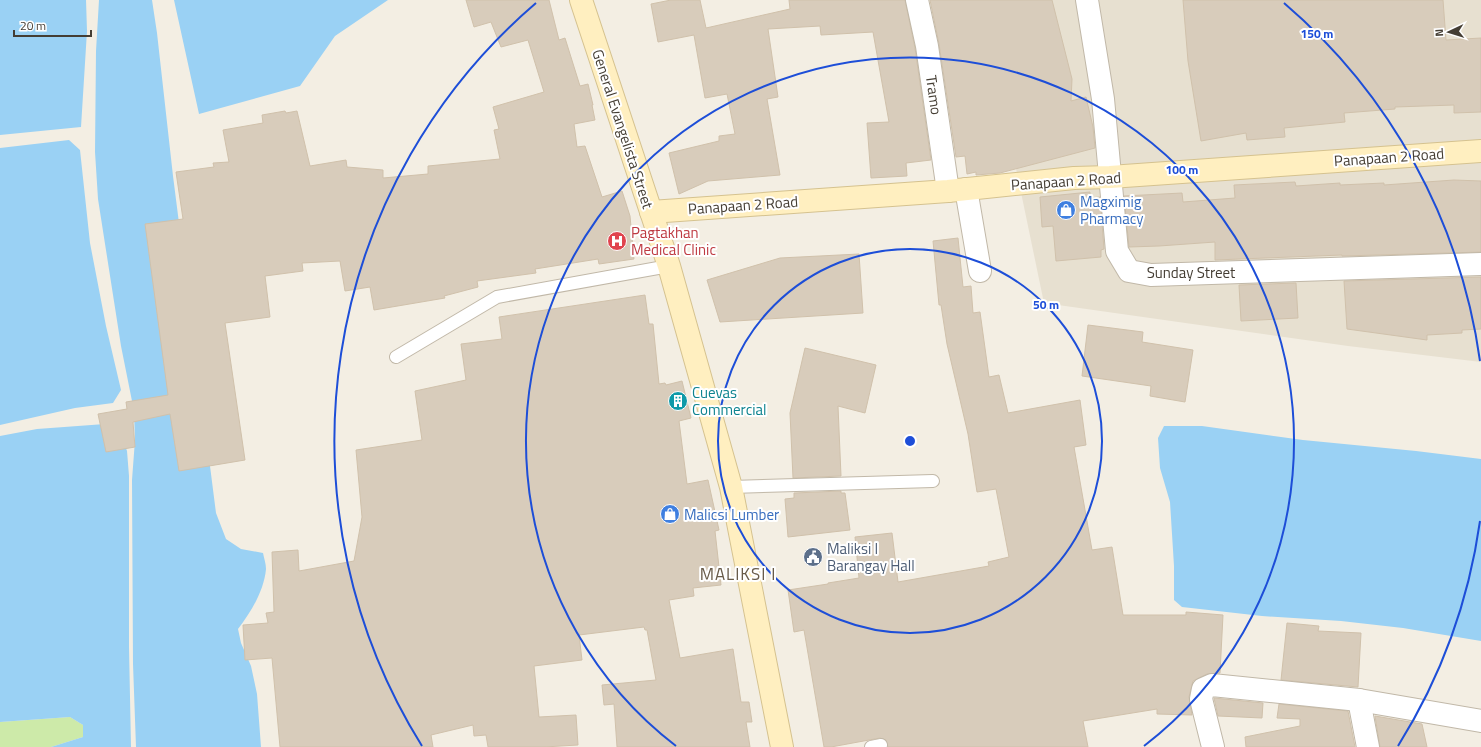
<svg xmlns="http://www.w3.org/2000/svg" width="1481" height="747" font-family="'Titillium Web',sans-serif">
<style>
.residential{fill:#e7e0d0}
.green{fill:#cdeaa9}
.water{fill:#9ad1f4}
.building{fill:#d8ccbb;stroke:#d0c1ab}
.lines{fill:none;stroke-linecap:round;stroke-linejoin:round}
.lane-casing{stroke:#c1b8a8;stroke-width:14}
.street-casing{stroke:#c1b8a8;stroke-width:24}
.secondary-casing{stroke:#d5c28f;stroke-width:24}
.lane{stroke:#fff;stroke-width:12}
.street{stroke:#fff;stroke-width:22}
.secondary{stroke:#ffefc0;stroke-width:22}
.ring{fill:none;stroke:#1d4ed8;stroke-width:2}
.labels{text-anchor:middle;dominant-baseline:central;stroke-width:4;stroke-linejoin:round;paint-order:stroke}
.street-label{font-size:15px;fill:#443d33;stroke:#fff}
.shop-label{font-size:15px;fill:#366cbe;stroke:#fff;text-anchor:start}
.health-label{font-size:15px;fill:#be3a42;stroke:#fff;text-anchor:start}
.culture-label{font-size:15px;fill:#0d838f;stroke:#fff;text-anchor:start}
.service-label{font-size:15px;fill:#4e5e75;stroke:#fff;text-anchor:start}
.quarter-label{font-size:17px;letter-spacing:1px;fill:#685b49;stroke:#fff}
.centre{fill:#1d4ed8;stroke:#fff;stroke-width:2}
.ring-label{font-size:12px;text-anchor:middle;font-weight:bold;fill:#1d4ed8;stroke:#fff;stroke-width:4;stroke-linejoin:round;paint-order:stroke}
</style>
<rect width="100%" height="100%" fill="#f3eee3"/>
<polygon class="residential" points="981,0 1481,0 1481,362 1348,346 1044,303"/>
<polygon class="green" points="70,717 83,725 83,737 51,747 0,747 0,722"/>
<g class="water">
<polygon points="0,0 86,0 87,31 81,127 0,135"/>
<path d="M99,0H152L157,33L173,176L216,513L226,539L241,549L263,553C264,558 266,564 266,569C264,591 251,612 238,629L241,643L251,666L257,694L261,747H136L133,664L132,480L135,440L134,411L121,346L98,199L95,152L96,51Z"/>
<polygon points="174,0 388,0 335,36 300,86 199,114"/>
<polygon points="69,140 80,150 90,243 106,326 121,390 113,403 75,408 0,425 0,148"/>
<polygon points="105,424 120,431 127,451 129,476 129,647 131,747 51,747 83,737 83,725 70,717 0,722 0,436 37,429"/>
<polygon points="1164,426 1202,426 1303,440 1416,451 1481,459 1481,641 1403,628 1341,621 1262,616 1182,607 1174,600 1174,566 1170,502 1160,468 1158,438"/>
</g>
<g class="building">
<polygon points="466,0 549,0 559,40 565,38 580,86 588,84 593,105 592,105 595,120 574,124 577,147 585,146 602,197 622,191 630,216 634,259 599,264 598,259 535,269 536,273 477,281 478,287 444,296 445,298 374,310 370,287 345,291 340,261 302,263 303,271 265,276 270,317 225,323 245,460 179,471 170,414 133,422 135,447 106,452 98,414 127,409 126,402 168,395 145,224 183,219 176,172 214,167 213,163 229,162 223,130 263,123 262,115 285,111 286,113 297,111 310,166 346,160 347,167 383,170 383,178 428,174 428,166 500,159 494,130 499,129 493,107 544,92 528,40 501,47 491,22 474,27"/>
<polygon points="671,0 700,0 706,28 790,9 789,0 905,0 915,48 931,160 906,163 907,176 871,178 867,123 889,122 873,32 821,35 820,26 768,29 778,97 767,99 780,175 708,181 679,194 669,153 719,141 719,136 735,134 727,94 705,98 694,35 658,42 651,4"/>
<polygon points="930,0 1052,0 1072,79 1071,101 1086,97 1093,127 1095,148 1000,173 976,175 976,172 967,174 965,156 956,157 939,44"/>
<polygon points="1183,0 1443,0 1446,40 1481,38 1481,112 1454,113 1454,105 1395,107 1395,109 1344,113 1345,122 1284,128 1285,137 1247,140 1246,133 1201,141 1188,61"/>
<polygon points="1454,180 1481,181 1481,252 1342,256 1342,255 1215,260 1215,242 1159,246 1129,247 1124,196 1182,193 1183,202 1235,198 1234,185 1295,182 1296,186 1340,183 1340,185 1384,183 1384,185"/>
<polygon points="1090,192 1090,198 1100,197 1104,249 1101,250 1101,257 1056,261 1053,226 1042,227 1040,197"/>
<polygon points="958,238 963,287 971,286 973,313 980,312 989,377 999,375 1008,413 1080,400 1086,445 1074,447 1092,550 1112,547 1123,615 1186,615 1186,612 1223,615 1220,673 1207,674 1193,681 1189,697 1192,715 1157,714 1157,709 1083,721 1088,747 888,747 886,740 880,738 831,747 824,747 804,630 794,632 788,590 828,584 828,583 859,578 855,537 892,533 898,582 989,566 988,562 1009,557 996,489 977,492 968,434 947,344 941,305 939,305 933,241"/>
<polygon points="859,254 863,313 720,322 707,280 780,258"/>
<polygon points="1481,277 1481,329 1462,330 1462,333 1427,335 1427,340 1347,329 1344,281"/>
<polygon points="1296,283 1298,318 1241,321 1239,285"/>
<polygon points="645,295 649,324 653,324 659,384 665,383 666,385 682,381 691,418 679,421 687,484 708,480 719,530 715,531 721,585 693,588 694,596 669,600 680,658 733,649 741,702 749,702 752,722 746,722 750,747 617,747 614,704 604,705 602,685 656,680 647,630 645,630 644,627 579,635 582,660 534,666 539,717 576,715 578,745 544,747 488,747 486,735 474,736 473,725 431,735 433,747 280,747 272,658 245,660 243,625 268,623 266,613 274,612 272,552 298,550 299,571 354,561 362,517 356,450 422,440 415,391 466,380 461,344 502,339 499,317"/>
<polygon points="1088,325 1143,332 1142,342 1193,350 1185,402 1150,396 1151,386 1082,376"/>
<polygon points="805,348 876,365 865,413 838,406 841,476 793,478 790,413"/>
<polygon points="841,491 841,493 845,493 850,530 788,537 785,499 794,498 794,493"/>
<polygon points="1287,623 1319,626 1318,631 1361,633 1358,687 1281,680"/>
<polygon points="1214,698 1263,703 1262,718 1218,716"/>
<polygon points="1279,704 1348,711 1355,747 1246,747 1245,737 1300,726 1300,719 1277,718"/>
<polygon points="1375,716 1422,724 1427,747 1380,747"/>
</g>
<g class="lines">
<defs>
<g id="lane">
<polyline points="396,357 497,297 669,266"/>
<polyline points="731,487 933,481"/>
<polyline points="871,747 881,745"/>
</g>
<g id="street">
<polyline points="917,0 927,46 948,191"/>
<polyline points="1087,0 1103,99 1117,251 1129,271 1151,275 1481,264"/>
<polyline points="966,189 980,271"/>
<polyline points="1359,700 1368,747"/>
<polyline points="1213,747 1201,699 1203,689 1212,685 1359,700 1481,721"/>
</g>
<g id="secondary">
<polyline points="581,0 669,266 731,487 782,747"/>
<polyline points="651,212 948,191 1074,178 1110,177 1481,151"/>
</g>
</defs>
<use href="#lane" class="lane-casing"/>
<use href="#street" class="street-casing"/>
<use href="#secondary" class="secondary-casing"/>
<use href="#lane" class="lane"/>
<use href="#street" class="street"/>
<use href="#secondary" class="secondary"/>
</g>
<g class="ring">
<circle cx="910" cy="441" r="192"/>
<path d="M676 746A384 384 0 1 1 1144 746"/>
<path d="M1480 521A576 576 0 0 1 1398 746M422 746A576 576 0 0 1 536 3M1284 3A576 576 0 0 1 1480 361"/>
</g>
<defs>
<symbol id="shop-disc" viewBox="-11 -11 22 22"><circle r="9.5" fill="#3f7fe0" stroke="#fff"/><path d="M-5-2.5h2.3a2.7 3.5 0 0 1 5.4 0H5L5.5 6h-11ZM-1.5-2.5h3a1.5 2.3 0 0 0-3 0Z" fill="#fff"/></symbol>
<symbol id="hospital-disc" viewBox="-11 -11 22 22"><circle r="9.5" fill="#e0444e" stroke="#fff"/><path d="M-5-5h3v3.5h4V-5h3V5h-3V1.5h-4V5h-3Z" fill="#fff"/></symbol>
<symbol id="building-disc" viewBox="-11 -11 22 22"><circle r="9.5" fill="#0f9aa8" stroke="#fff"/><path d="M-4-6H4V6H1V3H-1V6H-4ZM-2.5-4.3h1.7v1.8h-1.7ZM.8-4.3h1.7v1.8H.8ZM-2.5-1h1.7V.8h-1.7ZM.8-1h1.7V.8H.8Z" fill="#fff"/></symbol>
<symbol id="civic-disc" viewBox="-11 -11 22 22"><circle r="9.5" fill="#5c6f8a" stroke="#fff"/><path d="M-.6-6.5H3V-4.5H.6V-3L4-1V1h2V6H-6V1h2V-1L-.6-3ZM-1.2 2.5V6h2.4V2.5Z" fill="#fff"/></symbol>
</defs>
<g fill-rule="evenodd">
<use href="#shop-disc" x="1055" y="199" width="22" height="22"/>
<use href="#hospital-disc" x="606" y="230" width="22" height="22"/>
<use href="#building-disc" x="667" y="390" width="22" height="22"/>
<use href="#shop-disc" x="659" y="503" width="22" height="22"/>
<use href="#civic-disc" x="802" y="546" width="22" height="22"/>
</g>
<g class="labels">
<g class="street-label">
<text transform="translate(934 95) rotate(82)">Tramo</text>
<text transform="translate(623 129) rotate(72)">General Evangelista Street</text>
<text transform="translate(1389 157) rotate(-4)">Panapaan 2 Road</text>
<text transform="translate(1066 181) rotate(-4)">Panapaan 2 Road</text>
<text transform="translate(743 205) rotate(-4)">Panapaan 2 Road</text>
<text x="1191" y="272">Sunday Street</text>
</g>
<g class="shop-label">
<text x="1080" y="201">Magximig<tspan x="1080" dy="17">Pharmacy</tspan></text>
<text x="684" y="514">Malicsi Lumber</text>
</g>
<g class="health-label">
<text x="631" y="232">Pagtakhan<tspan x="631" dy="17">Medical Clinic</tspan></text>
</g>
<g class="culture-label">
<text x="692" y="392">Cuevas<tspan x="692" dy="17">Commercial</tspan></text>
</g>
<g class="service-label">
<text x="827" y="548">Maliksi I<tspan x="827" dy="17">Barangay Hall</tspan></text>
</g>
<g class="quarter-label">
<text x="738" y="574">MALIKSI I</text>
</g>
</g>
<circle cx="910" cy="441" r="6" class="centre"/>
<g class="ring-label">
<text x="1317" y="38">150 m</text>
<text x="1182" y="174">100 m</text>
<text x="1046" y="309">50 m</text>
</g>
<g transform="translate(1449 32) rotate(266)" stroke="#ffffff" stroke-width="3" paint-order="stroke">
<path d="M0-3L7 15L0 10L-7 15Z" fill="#443d33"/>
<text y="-6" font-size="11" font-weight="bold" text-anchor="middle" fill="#443d33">N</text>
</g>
<path d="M14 30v6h77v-6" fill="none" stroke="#443d33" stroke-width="2"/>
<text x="20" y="30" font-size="12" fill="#443d33" stroke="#ffffff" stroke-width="3" paint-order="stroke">20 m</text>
</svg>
